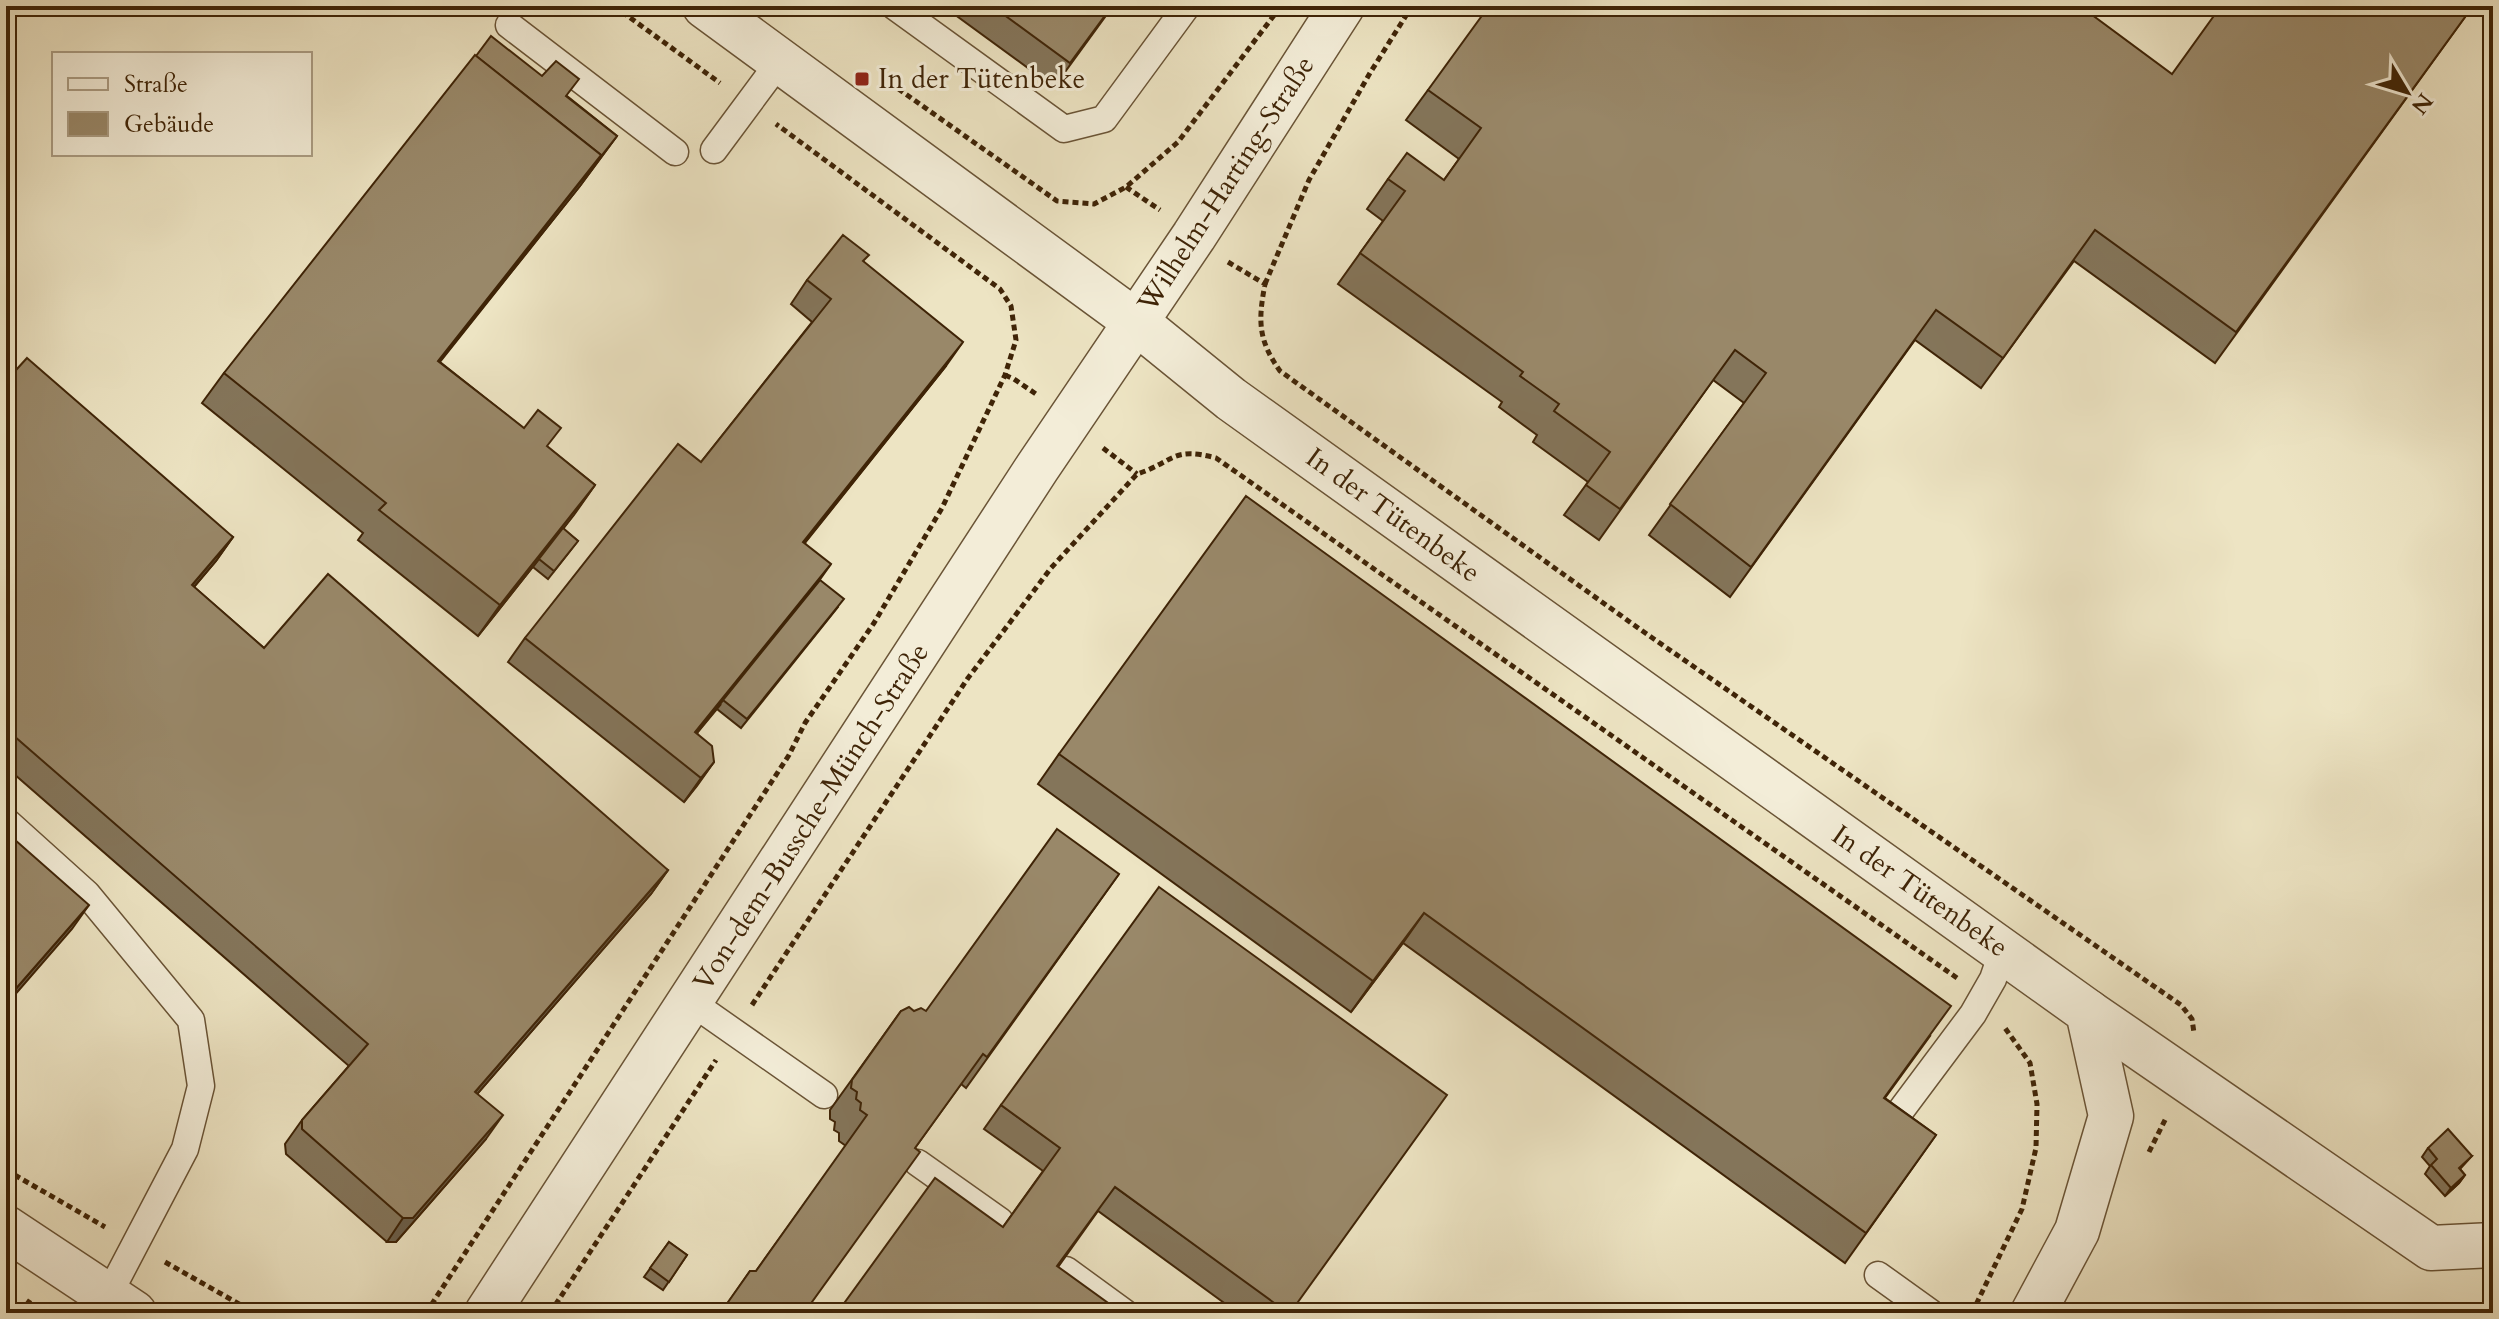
<svg xmlns="http://www.w3.org/2000/svg" width="2499" height="1319" font-family="Cardo,serif">
<style>
.lines{fill:none;stroke-linecap:round;stroke-linejoin:round}
.lane-casing{stroke:#6a5436;stroke-width:29}
.street-casing{stroke:#6a5436;stroke-width:47}
.path{stroke:#3f2407;stroke-width:5;stroke-dasharray:6 4;stroke-linecap:butt}
.lane{stroke:#f3edd8;stroke-width:26}
.street{stroke:#f3edd8;stroke-width:44}
.wall{fill:#84755a;stroke:#3f2407;stroke-width:2}
.shaded-wall{fill:#6b5f4a;stroke:#3f2407;stroke-width:2}
.building{fill:#998869;stroke:#3f2407;stroke-width:2}
.poi-dot{fill:#8f2418;stroke:#f3edd8;stroke-width:3}
.labels{text-anchor:middle;dominant-baseline:central;stroke-width:6;stroke-linejoin:round;paint-order:stroke}
.poi-label{font-size:28px;fill:#3f2407;stroke:#f3edd8;text-anchor:start}
.street-label{font-size:28px;fill:#3f2407;stroke:#f3edd8}
</style>
<rect width="100%" height="100%" fill="#ede4c3"/>
<filter id="stains"><feTurbulence type="fractalNoise" baseFrequency=".0025" numOctaves="4"/><feColorMatrix values="0 0 0 0 .2 0 0 0 0 .09 0 0 0 0 .02 0 0 0 .5 -.17"/></filter>
<radialGradient id="worn" r=".72"><stop offset=".6" stop-color="#630" stop-opacity="0"/><stop offset="1" stop-color="#630" stop-opacity=".3"/></radialGradient>
<g class="lines">
<defs>
<g id="lane">
<polyline points="894,6 1064,129 1104,119 1187,6"/>
<polyline points="509,25 675,152"/>
<polyline points="714,150 780,61"/>
<polyline points="6,821 87,894 191,1020 201,1086 185,1149 108,1296"/>
<polyline points="691,1002 824,1095"/>
<polyline points="1887,1129 1973,1014 1993,979 2003,950"/>
<polyline points="918,1163 1000,1221"/>
<polyline points="1066,1270 1125,1313"/>
<polyline points="1878,1275 1931,1313"/>
</g>
<g id="street">
<polyline points="705,6 1136,322 1231,399 2088,1012 2111,1116 2077,1231 2033,1313"/>
<polyline points="2088,1012 2431,1248 2493,1245"/>
<polyline points="6,1228 134,1313"/>
<polyline points="487,1313 1037,468 1194,236 1342,6"/>
</g>
</defs>
<use href="#lane" class="lane-casing"/>
<use href="#street" class="street-casing"/>
<g class="path">
<polyline points="614,6 720,83"/>
<polyline points="890,83 1057,201 1094,204 1126,187 1178,142 1281,6"/>
<polyline points="1126,187 1160,210"/>
<path d="M1228,262L1265,284C1258,321 1258,340 1280,371L1641,630L2181,1005L2192,1019L2194,1033"/>
<polyline points="1265,284 1309,180 1370,73 1412,6"/>
<polyline points="1005,375 1014,379 1036,394"/>
<polyline points="1103,448 1137,474"/>
<path d="M752,1005L968,678L1051,568L1137,474C1174,462 1172,446 1216,458L1957,978"/>
<polyline points="2149,1152 2166,1118"/>
<polyline points="6,1170 105,1227"/>
<polyline points="165,1262 255,1313"/>
<polyline points="21,1313 32,1297"/>
<polyline points="426,1313 789,755 805,723 874,623 942,508 1005,375 1016,340 1011,306 1000,289 776,124"/>
<polyline points="550,1313 716,1060"/>
<polyline points="1972,1313 2022,1209 2036,1148 2037,1104 2030,1063 2005,1028"/>
</g>
<use href="#lane" class="lane"/>
<use href="#street" class="street"/>
</g>
<g class="wall">
<polygon points="943,6 1113,6 1054,87"/>
<polygon points="2473,6 2215,363 2074,261 1981,388 1915,340 1730,597 1649,535 1744,403 1713,380 1599,540 1564,515 1588,482 1533,442 1537,435 1499,407 1502,402 1338,284 1383,221 1367,209 1388,179 1444,180 1459,159 1406,120 1428,90 2172,74"/>
<polygon points="567,96 617,136 580,186 440,362 595,485 563,529 578,541 548,579 533,567 539,559 478,636 358,540 363,533 202,403 224,373"/>
<polygon points="864,262 946,366 805,543 820,580 838,607 741,728 717,709 721,704 697,733 714,762 684,802 508,662 525,638 701,462 812,322 791,304 807,280"/>
<polygon points="6,381 233,537 216,561 194,587 264,648 668,870 651,894 477,1094 486,1139 396,1242 387,1242 286,1154 285,1144 302,1120 349,1066 6,767"/>
<polygon points="1059,754 1930,1036 1885,1098 1936,1135 1845,1263 1403,943 1351,1012 1038,784"/>
<polygon points="1119,874 966,1088 961,1084 915,1148 804,1313 721,1313 750,1271 756,1271 846,1146 839,1141 839,1133 834,1130 835,1122 830,1119 830,1110 901,1011 926,1011"/>
<polygon points="1001,1105 1290,1313 1238,1313 1098,1211 1058,1267 1003,1227 1043,1171 984,1129"/>
<polygon points="2428,1148 2472,1156 2460,1169 2465,1175 2459,1183 2445,1196 2425,1174 2430,1166 2422,1157"/>
<polygon points="669,1242 687,1255 663,1290 644,1277"/>
</g>
<g class="shaded-wall">
<polygon points="617,136 580,186 416,391 438,361"/>
<polygon points="963,342 946,366 786,566 803,542"/>
<polygon points="595,485 574,515 478,636 500,605"/>
<polygon points="233,537 216,561 175,609 192,585"/>
<polygon points="831,564 814,588 678,756 695,732"/>
<polygon points="714,762 697,786 684,802 701,778"/>
<polygon points="668,870 651,894 458,1116 475,1092"/>
<polygon points="89,905 72,929 6,1005 6,1000"/>
<polygon points="1424,913 1403,943 1351,1012 1373,981"/>
<polygon points="503,1115 486,1139 396,1242 387,1242 403,1218"/>
<polygon points="2465,1175 2459,1183 2445,1196 2451,1188"/>
</g>
<g class="building">
<polygon points="992,6 1112,6 1070,63"/>
<polygon points="1489,6 2080,6 2172,74 2221,6 2473,6 2236,332 2095,230 2003,358 1936,310 1751,567 1670,504 1766,373 1735,350 1620,509 1586,485 1610,452 1554,411 1559,404 1520,376 1523,372 1360,253 1405,191 1388,179 1407,153 1444,180 1481,128 1428,90"/>
<polygon points="491,36 542,76 556,61 579,79 566,96 617,136 591,169 601,155 476,56"/>
<polygon points="475,55 601,155 438,361 524,428 538,410 561,428 547,446 595,485 500,605 379,510 386,503 224,373"/>
<polygon points="843,235 869,255 863,261 963,342 803,542 831,564 695,732 712,746 714,762 701,778 525,638 678,444 701,462 831,299 807,280"/>
<polygon points="27,358 233,537 192,585 264,648 328,574 668,870 475,1092 503,1115 413,1218 403,1218 302,1129 302,1120 368,1044 6,729 6,381"/>
<polygon points="1246,496 1951,1006 1884,1098 1936,1135 1866,1233 1424,913 1373,981 1059,754"/>
<polygon points="563,528 578,541 554,571 539,559"/>
<polygon points="820,580 844,599 747,719 723,700"/>
<polygon points="1057,829 1119,874 987,1057 983,1054 915,1148 920,1152 804,1313 731,1313 727,1310 726,1305 750,1271 756,1271 867,1115 860,1110 861,1103 856,1099 857,1092 851,1088 852,1080 901,1011 909,1007 914,1011 921,1008 926,1011"/>
<polygon points="6,832 89,905 6,1000"/>
<polygon points="1159,887 1447,1095 1290,1313 1288,1313 1115,1187 1057,1266 1122,1313 837,1313 935,1178 1003,1227 1060,1148 1001,1105"/>
<polygon points="2448,1129 2472,1156 2459,1168 2465,1175 2451,1188 2431,1165 2437,1159 2428,1148"/>
<polygon points="669,1242 687,1255 669,1282 650,1268"/>
</g>
<rect class="poi-dot" x="854" y="71" width="16" height="16" rx="4"/>
<g class="labels">
<g class="poi-label">
<text x="878" y="79">In der Tütenbeke</text>
</g>
<g class="street-label">
<text transform="translate(1226 184) rotate(-57)">Wilhelm-Harting-Straße</text>
<text transform="translate(1393 515) rotate(36)">In der Tütenbeke</text>
<text transform="translate(811 817) rotate(-57)">Von-dem-Bussche-Münch-Straße</text>
<text transform="translate(1920 891) rotate(35)">In der Tütenbeke</text>
</g>
</g>
<rect width="2499" height="1319" fill="none" stroke="#ede4c3" stroke-width="32"/>
<rect x="8" y="8" width="2483" height="1303" fill="none" stroke="#3f2407" stroke-width="4"/>
<rect x="16" y="16" width="2467" height="1287" fill="none" stroke="#3f2407" stroke-width="2"/>
<rect x="52" y="52" width="260" height="104" fill="#f3edd8" stroke="#ab9d84" stroke-width="2"/>
<rect x="68" y="78" width="40" height="12" fill="#f3edd8" stroke="#ab9d84" stroke-width="2"/>
<text x="124" y="92" font-size="24" fill="#3f2407">Straße</text>
<rect x="68" y="112" width="40" height="24" fill="#998869" stroke="#ab9d84" stroke-width="2"/>
<text x="124" y="132" font-size="24" fill="#3f2407">Gebäude</text>
<g transform="translate(2407 92) rotate(128)" stroke="#f3edd8" stroke-width="6" paint-order="stroke">
<path d="M0-6L14 30L0 20L-14 30Z" fill="#3f2407"/>
<text y="-12" font-size="22" font-weight="bold" text-anchor="middle" fill="#3f2407">N</text>
</g>
<rect width="100%" height="100%" filter="url(#stains)"/>
<rect width="100%" height="100%" fill="url(#worn)"/>
</svg>
